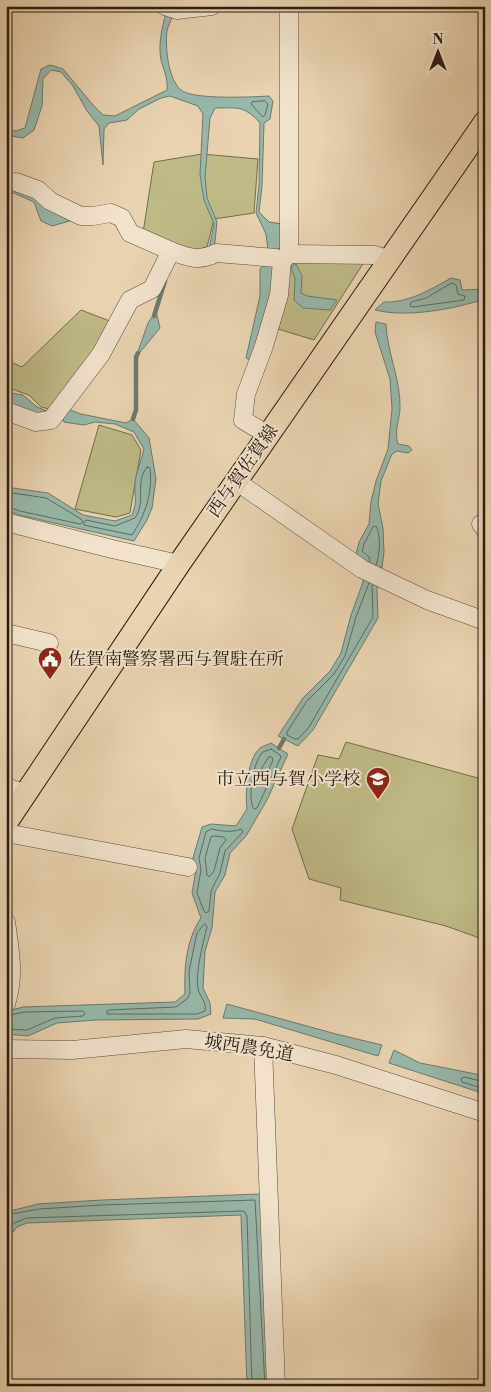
<svg xmlns="http://www.w3.org/2000/svg" width="491" height="1392" font-family="'Libre Bodoni','Noto Serif JP',serif">
<style>
.green{fill:#beba86;stroke:#746b4c}
.water{fill:#97b8ab;stroke:#6b7a6e}
.lines{fill:none;stroke-linecap:round;stroke-linejoin:round}
.shore{stroke:#606a5e;stroke-width:1}
.stream{stroke:#6b7a6e;stroke-width:4.5}
.minor-casing{stroke:#5a4a3a;stroke-width:19}
.major-casing{stroke:#2a1c12;stroke-width:24}
.minor{stroke:#f1e2cc;stroke-width:18}
.major{stroke:#e9d3b0;stroke-width:22}
.labels{text-anchor:middle;dominant-baseline:central;stroke-width:4;stroke-linejoin:round;paint-order:stroke}
.street-label{font-size:18px;fill:#2a1c12;stroke:#f1e2cc}
.poi-label{font-size:18px;fill:#2a1c12;stroke:#f1e2cc;text-anchor:start}
</style>
<rect width="100%" height="100%" fill="#e9d3b0"/>
<filter id="stains"><feTurbulence type="fractalNoise" baseFrequency=".004" numOctaves="4"/><feColorMatrix values="0 0 0 0 .2 0 0 0 0 .09 0 0 0 0 .02 0 0 0 .5 -.17"/></filter>
<radialGradient id="worn" r=".72"><stop offset=".6" stop-color="#630" stop-opacity="0"/><stop offset="1" stop-color="#630" stop-opacity=".3"/></radialGradient>
<g class="green">
<polygon points="202,154 258,159 254,213 214,219 207,247 193,253 143,233 154,162"/>
<polygon points="291,259 366,259 314,340 278,329"/>
<polygon points="81,310 115,323 54,410 41,407 29,395 6,387 6,360 22,367"/>
<polygon points="99,425 132,435 141,450 130,513 116,517 75,509"/>
<polygon points="346,742 485,780 485,940 446,926 340,900 341,888 309,879 292,829 318,755 339,759"/>
</g>
<g class="water">
<path d="M166,13L172,17C171,21 168,26 167,31C165,47 168,79 181,90C193,100 252,97 269,96L273,101L270,119L264,123L262,186L259,212L269,222L282,224L283,246L276,251L268,250L266,234L256,213L259,184L260,123C244,105 237,108 215,108L210,118L205,177L207,198L217,222L214,251L209,249L214,224L204,200L200,175L203,114L198,106L170,96L161,98L139,109L127,120L109,123L104,129L103,165L99,126L87,111L73,86L61,72L51,70L43,79L42,106L34,130L23,138L6,135V129L16,131L25,128L41,69L50,65L63,69L93,105L103,115L115,116L167,90C168,78 164,71 161,60C158,44 162,28 166,13Z"/>
<polygon points="6,187 37,198 73,220 52,226 41,221 34,202 14,193 6,193"/>
<polygon points="266,262 276,270 275,291 254,362 246,358 260,296 260,269"/>
<polygon points="296,264 302,276 301,293 307,296 337,300 330,310 303,308 294,300 295,279 291,267"/>
<path d="M451,278L460,280L462,290L485,289V299C453,309 408,318 375,310L384,302C408,303 430,290 451,278Z"/>
<polygon points="156,311 160,328 136,357 148,323"/>
<path d="M376,322L386,324C387,353 401,380 400,409C399,422 394,432 398,444L409,446L412,450L408,453L397,451L392,454L381,481L378,504L383,528L384,552L382,568L380,567L377,590L378,618L313,730L298,746L278,736L303,698L330,671L341,653L351,615L363,582L365,560L356,555L359,542L369,524L371,502L376,481L388,449L392,409L390,379L375,332Z"/>
<polygon points="6,392 23,395 37,407 49,412 45,418 6,407"/>
<path d="M67,409L81,414L126,423L133,419L149,438L156,479L152,508L147,520L134,541L19,515L6,510V487L48,493L83,515L115,521L132,515C138,500 134,497 135,483C135,476 142,458 144,449L134,432L115,424L95,422L84,425L64,422L62,416Z"/>
<path d="M271,743L288,754L267,800L246,836L230,853L225,875L215,892L212,928L205,951L203,988L210,1003L211,1014L198,1019L96,1020L57,1023L28,1036L6,1034V1014L8,1011L23,1007L175,1002L185,994C184,968 186,940 201,918L192,893L196,870L193,858L202,827L211,824L236,826L247,809C245,794 247,759 260,748C263,746 267,745 271,743Z"/>
<polygon points="227,1004 336,1034 382,1045 378,1056 255,1019 223,1018"/>
<polygon points="394,1050 420,1063 481,1075 485,1078 485,1094 389,1063"/>
<polygon points="260,1194 270,1386 247,1386 241,1215 27,1223 17,1227 6,1241 6,1212 38,1204 102,1200"/>
<polygon points="284,1380 429,1386 284,1386"/>
</g>
<g class="lines">
<g class="shore">
<polygon points="265,101 268,104 265,115 263,117 251,104 252,102"/>
<polygon points="452,283 456,285 458,294 465,296 464,300 413,307 410,306 411,302 426,298"/>
<path d="M147,467L150,468C153,493 145,515 132,535L84,525V522L86,520L115,526L135,518C147,500 134,484 147,467Z"/>
<polyline points="6,492 46,498 81,519 83,522 80,524 20,511 6,506"/>
<path d="M370,562L369,557L362,551L364,544L373,527L376,526C381,534 380,555 376,565"/>
<polyline points="369,583 356,617 345,656 334,674 307,701 287,732 287,735 295,739 298,739 309,727 373,617 372,585"/>
<path d="M271,749L280,755L281,757L257,808L254,809C247,799 253,761 263,752C265,751 269,750 271,749Z"/>
<polygon points="269,757 272,757 273,760 265,778 262,779 260,777 262,768"/>
<path d="M212,829C221,831 232,833 241,829L243,832L225,851L220,873L211,891L209,911L206,913L204,911L197,893L201,870L199,858L206,832Z"/>
<polygon points="214,836 224,837 226,840 220,848 214,871 209,877 207,875 205,858 211,837"/>
<path d="M205,924L207,927C203,943 195,973 198,989C200,997 207,1002 205,1011L197,1014H107V1011L109,1010L176,1007L188,998L190,993L189,971L197,933Z"/>
<polyline points="6,1016 24,1012 83,1011 85,1013 83,1016 55,1018 27,1030 6,1029"/>
<polyline points="485,1082 464,1077 461,1079 462,1082 485,1089"/>
<polyline points="6,1215 39,1209 102,1205 255,1200 265,1386"/>
<polyline points="6,1233 14,1223 27,1218 244,1211 247,1216 252,1386"/>
</g>
<g class="stream">
<polyline points="154,316 165,281"/>
<polyline points="133,419 136,410 136,357 138,353"/>
<polyline points="279,748 284,739"/>
</g>
<defs>
<g id="minor">
<polyline points="165,6 177,10 212,6"/>
<polyline points="16,182 38,190 50,201 81,216 93,216 111,213 122,218 130,233 171,251"/>
<polyline points="289,254 375,255 390,260"/>
<path d="M6,411L36,422L51,420L101,354L130,300L152,289L171,251C187,257 199,262 216,253L276,258L282,261"/>
<polyline points="268,435 243,420 246,394 264,346 279,295 282,261 289,254 289,6"/>
<polyline points="236,481 362,569 427,600 485,621"/>
<polyline points="6,522 112,549 179,564"/>
<polyline points="481,524 485,529"/>
<polyline points="6,633 49,643"/>
<polyline points="6,787 26,794"/>
<polyline points="6,833 188,867"/>
<path d="M6,922C10,951 15,976 6,1004"/>
<polyline points="263,1046 276,1386"/>
<polyline points="6,1049 72,1050 186,1039 263,1046 336,1065 485,1113"/>
</g>
<polyline id="major" points="6,823 179,564 485,122"/>
</defs>
<use href="#minor" class="minor-casing"/>
<use href="#major" class="major-casing"/>
<use href="#minor" class="minor"/>
<use href="#major" class="major"/>
</g>
<defs>
<symbol id="civic-pin" viewBox="-11 -11 22 30"><path d="M0 17L-7.5 6A9.5 9.5 0 1 1 7.5 6Z" fill="#8f2418" stroke="#f1e2cc"/><path d="M-.6-6.5H3V-4.5H.6V-3L4-1V1h2V6H-6V1h2V-1L-.6-3ZM-1.2 2.5V6h2.4V2.5Z" fill="#fff"/></symbol>
<symbol id="school-pin" viewBox="-11 -11 22 30"><path d="M0 17L-7.5 6A9.5 9.5 0 1 1 7.5 6Z" fill="#8f2418" stroke="#f1e2cc"/><path d="M0-5L7-2L0 1L-7-2ZM-4 1L0 2.5L4 1V4Q0 6-4 4Z" fill="#fff"/></symbol>
</defs>
<g fill-rule="evenodd">
<use href="#civic-pin" x="36" y="645" width="28" height="38"/>
<use href="#school-pin" x="364" y="765" width="28" height="38"/>
</g>
<g class="labels">
<g class="street-label">
<text transform="translate(243 471) rotate(-55)">西与賀佐賀線</text>
<text transform="translate(249 1048) rotate(9)">城西農免道</text>
</g>
<g class="poi-label">
<text x="68" y="659">佐賀南警察署西与賀駐在所</text>
<text x="360" y="779" text-anchor="end">市立西与賀小学校</text>
</g>
</g>
<rect width="491" height="1392" fill="none" stroke="#e9d3b0" stroke-width="25"/>
<rect x="8" y="8" width="476" height="1377" fill="none" stroke="#2a1c12" stroke-width="2.5"/>
<rect x="12" y="12" width="466" height="1367" fill="none" stroke="#2a1c12"/>
<g transform="translate(438 52)" stroke="#f1e2cc" stroke-width="4" paint-order="stroke">
<path d="M0-4L9 19L0 12L-9 19Z" fill="#2a1c12"/>
<text y="-8" font-size="14" font-weight="bold" text-anchor="middle" fill="#2a1c12">N</text>
</g>
<rect width="100%" height="100%" filter="url(#stains)"/>
<rect width="100%" height="100%" fill="url(#worn)"/>
</svg>
